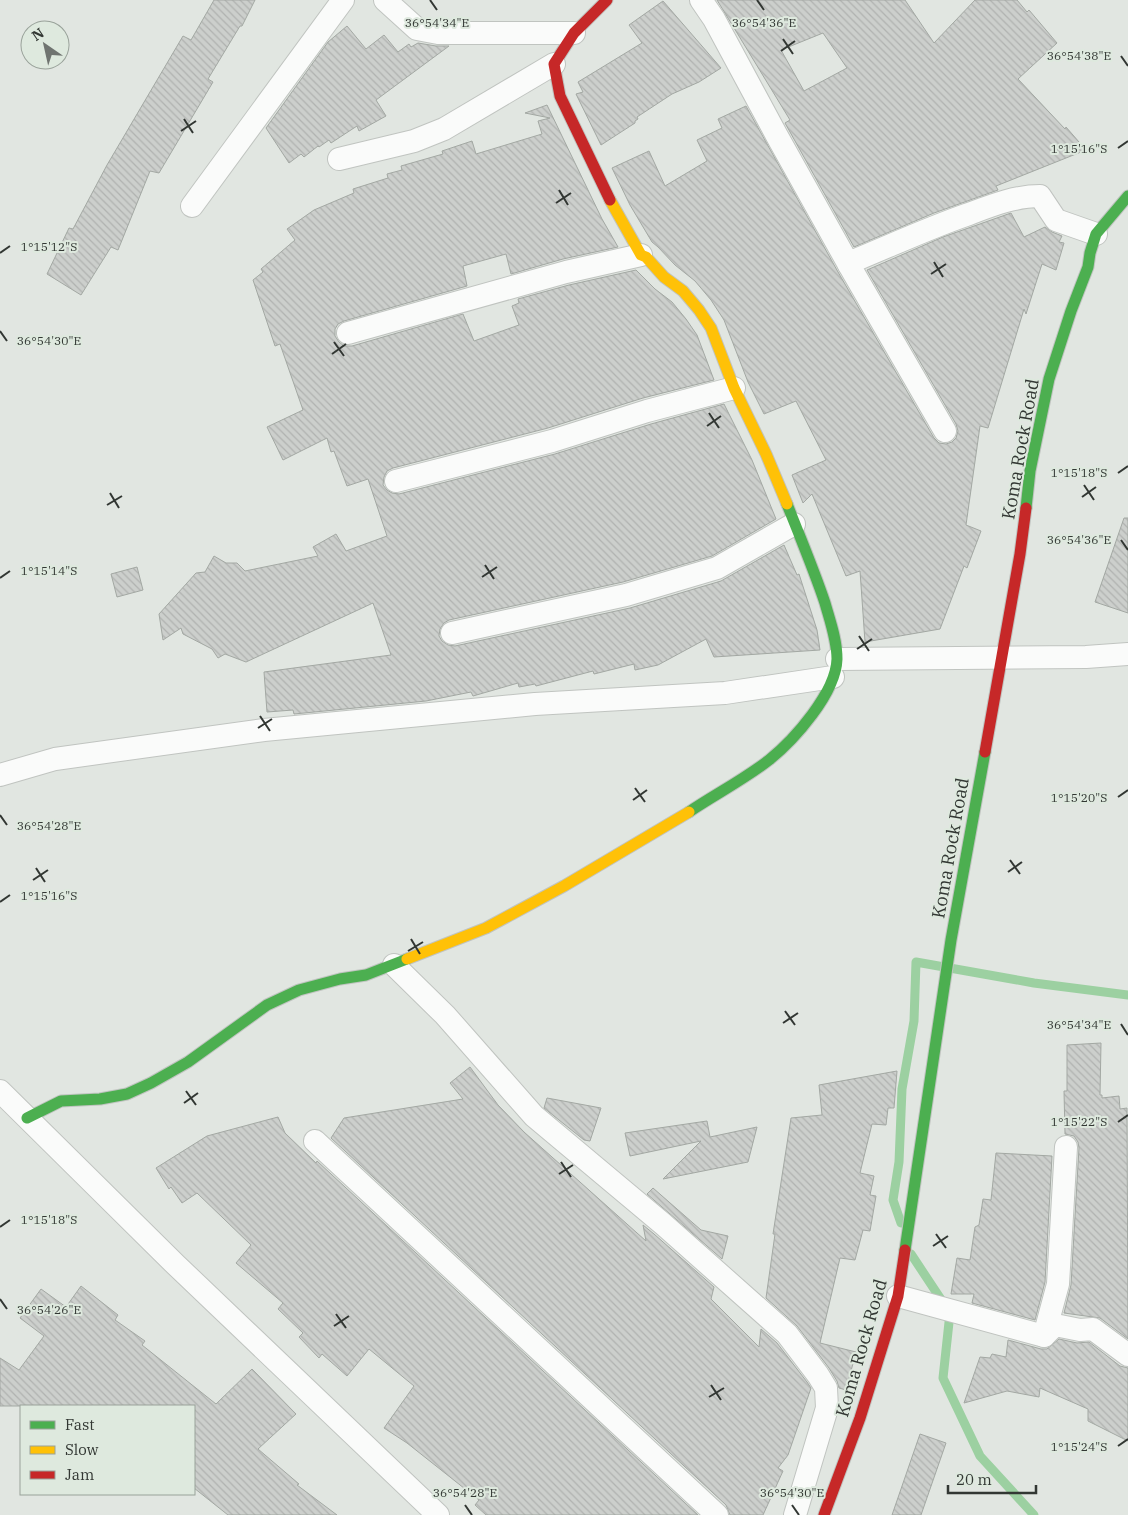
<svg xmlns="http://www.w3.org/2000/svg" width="1128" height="1515" font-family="'IBM Plex Serif',serif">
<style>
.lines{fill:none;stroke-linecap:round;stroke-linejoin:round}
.stream{stroke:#9cd0a1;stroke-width:9}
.building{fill:url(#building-back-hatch);stroke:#a3a8a3;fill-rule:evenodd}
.street-casing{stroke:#c0c4c0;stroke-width:24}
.fast-casing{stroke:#c0c4c0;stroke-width:13}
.slow-casing{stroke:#c0c4c0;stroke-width:13}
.jam-casing{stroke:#c0c4c0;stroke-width:13}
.street{stroke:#fafbfa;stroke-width:22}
.fast{stroke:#4caf50;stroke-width:11}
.slow{stroke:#ffc107;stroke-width:11}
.jam{stroke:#c62828;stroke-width:11}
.ticks{fill:none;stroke:#323733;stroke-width:2}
.labels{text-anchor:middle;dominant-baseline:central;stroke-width:4;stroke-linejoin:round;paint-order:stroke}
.street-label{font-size:18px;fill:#323733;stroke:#dee9de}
.ticks-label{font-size:12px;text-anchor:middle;fill:#323733;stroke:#dee9de;stroke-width:4;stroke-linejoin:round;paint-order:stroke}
</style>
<defs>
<pattern id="building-back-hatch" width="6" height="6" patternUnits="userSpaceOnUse" patternTransform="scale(1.25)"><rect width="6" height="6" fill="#cccfcc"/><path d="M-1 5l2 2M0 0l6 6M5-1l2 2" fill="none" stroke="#b0b2b0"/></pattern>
</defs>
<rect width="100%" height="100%" fill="#e1e6e1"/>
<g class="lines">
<g class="stream">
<polyline points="901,1223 893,1200 899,1162 902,1089 914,1021 916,962 1034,983 1128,995"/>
<polyline points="911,1254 950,1313 943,1378 980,1456 1034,1515"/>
</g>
</g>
<g class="building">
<polygon points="214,0 255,0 242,26 240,26 208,79 213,82 159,173 150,171 118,250 111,247 81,295 47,274 69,228 73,229 107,165 183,36 191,40"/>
<path d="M717,0H905L934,43L975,0H1017L1027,12L1029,10L1057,43L1018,79L1065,129L1066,127L1086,150L996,186L998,190L934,213L854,247L785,123L790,120ZM823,33L847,68L804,91L781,50Z"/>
<polygon points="663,1 721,68 699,82 672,94 637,117 638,119 635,121 635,123 601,145 576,94 583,92 578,82 642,43 629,25"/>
<polygon points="347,26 366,49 384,35 398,52 409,44 411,47 418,43 436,46 449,46 376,100 386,116 359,131 357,126 331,143 329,140 319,147 318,146 304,157 301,154 289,163 266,128 328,42"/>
<polygon points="547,105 602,219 618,247 563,259 511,274 506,254 463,266 467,286 344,321 338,324 335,329 335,336 339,342 344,346 352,346 463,314 474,341 519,325 512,306 519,303 518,299 569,285 636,270 655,289 672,302 686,319 697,335 714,380 643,398 548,428 393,468 387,471 384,477 383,485 387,490 392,493 399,494 555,454 651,424 724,404 752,460 776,519 712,556 623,582 449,620 444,623 440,629 439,636 442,641 448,645 455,646 630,608 721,581 784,545 797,575 799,574 817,630 820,650 714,657 706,639 658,665 635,670 634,664 594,674 593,671 536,686 535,684 519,687 518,683 473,696 471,692 426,701 294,714 293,710 267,712 264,672 391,655 373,603 246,662 225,654 218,658 212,649 183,634 181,628 163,640 159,614 196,573 205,572 214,556 226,563 237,563 245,571 318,556 313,547 336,534 346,551 387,536 368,479 347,486 334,451 331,452 327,438 283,460 267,427 303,410 280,344 275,346 253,280 263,272 261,269 295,240 287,229 314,210 354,193 353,189 388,178 387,174 402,170 401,166 443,154 442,151 472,141 476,154 542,134 538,121 550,118 525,113"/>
<polygon points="746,106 838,272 934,438 939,443 946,444 952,442 956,438 958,431 956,424 867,270 943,237 1011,213 1024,237 1045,227 1052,232 1062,236 1059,242 1064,243 1056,270 1042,264 1026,314 1024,309 988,428 980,426 966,525 981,531 967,568 964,566 940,629 865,642 860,571 846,576 812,494 803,503 792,475 826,460 796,401 764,414 748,382 724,320 711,300 695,281 675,265 658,247 652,242 630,205 612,168 649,151 665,186 707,161 697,140 722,128 718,119"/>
<polygon points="1124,518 1128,518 1128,613 1095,602"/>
<polygon points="137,567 143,590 117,597 111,574"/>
<polygon points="1101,1043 1100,1095 1102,1095 1102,1098 1119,1096 1120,1109 1127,1108 1128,1339 1100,1318 1064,1313 1071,1285 1079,1148 1078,1142 1074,1136 1065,1134 1064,1091 1067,1091 1067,1045"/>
<polygon points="470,1067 498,1105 525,1133 524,1132 646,1241 643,1225 654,1234 714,1287 711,1299 759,1347 761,1329 777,1343 807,1382 811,1388 788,1455 778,1468 783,1471 763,1515 730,1515 726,1505 331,1138 344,1118 463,1099 450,1083"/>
<polygon points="897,1071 894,1108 888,1108 886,1125 872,1124 860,1173 874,1176 870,1195 876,1196 870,1231 863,1230 855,1260 840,1258 820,1343 856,1352 846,1390 839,1388 837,1381 829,1368 797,1326 766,1298 775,1234 773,1234 791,1118 822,1115 819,1085"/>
<polygon points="547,1098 601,1108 590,1141 584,1140 544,1108"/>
<polygon points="278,1117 285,1133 316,1163 317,1161 698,1515 486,1515 475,1505 479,1500 407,1443 384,1428 414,1386 369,1349 347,1376 322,1354 319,1358 299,1337 303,1333 278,1309 283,1303 236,1263 251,1245 197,1193 182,1203 171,1187 169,1189 156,1168 207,1136"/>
<polygon points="707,1121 710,1137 757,1127 748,1162 663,1179 701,1141 630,1156 625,1133"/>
<polygon points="996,1153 1052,1156 1045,1282 1035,1320 972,1303 974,1294 951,1294 957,1258 970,1260 975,1227 979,1225 983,1199 991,1200"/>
<polygon points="653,1188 701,1230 728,1236 722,1259 647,1194"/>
<polygon points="81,1286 118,1315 115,1320 145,1341 142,1345 216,1404 252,1369 296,1414 258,1449 299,1484 297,1485 337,1515 228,1515 194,1488 194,1406 0,1406 0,1358 19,1370 44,1336 20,1318 41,1289 66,1307"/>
<polygon points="1059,1339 1077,1343 1089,1342 1120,1366 1128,1368 1128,1441 1088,1421 1088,1409 1040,1388 1039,1397 1007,1391 964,1403 980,1357 990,1358 992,1354 1006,1357 1008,1340 1041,1349 1047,1349"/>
<polygon points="920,1434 946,1443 921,1515 892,1515"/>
</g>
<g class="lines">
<defs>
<g id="street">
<polyline points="385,0 417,29 438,33 574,33"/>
<path d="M701,0L714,19L777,136L849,265L858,259C894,244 929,228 966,215C990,206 1014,196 1040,196L1056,220L1096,234"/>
<polyline points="339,159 414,141 444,129 554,64"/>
<polyline points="192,206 343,0"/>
<polyline points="849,265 945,431"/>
<polyline points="348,333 566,272 641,255"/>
<polyline points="396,481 552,441 647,411 734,388"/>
<polyline points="452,633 626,595 717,568 794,524"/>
<polyline points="837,659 1086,657 1128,654"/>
<polyline points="0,775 55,759 264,730 535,704 725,693 833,677"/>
<polyline points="394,965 445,1015 534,1116 663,1224 787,1334 818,1375 826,1388 827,1408 795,1515"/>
<polyline points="0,1091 176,1265 438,1515"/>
<polyline points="315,1141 717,1515"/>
<polyline points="898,1296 1044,1336 1055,1325 1080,1330 1093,1329 1128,1355"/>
<polyline points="1044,1336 1058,1284 1066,1147"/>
</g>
<g id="fast">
<polyline points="1026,508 1030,471 1049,379 1071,311 1088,267 1090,253 1096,234 1128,196"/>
<path d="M689,812C714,795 745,779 769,760C794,740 836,693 837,659C837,640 830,621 825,603C814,570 800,537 787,504"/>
<polyline points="27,1118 61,1101 100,1099 127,1094 151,1083 188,1062 267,1005 299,990 340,979 366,975 407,959"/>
<polyline points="905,1250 951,940 985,752"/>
</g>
<g id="slow">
<polyline points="610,200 641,255 646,257 664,277 683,291 699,310 711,328 734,388 766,454 787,504"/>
<polyline points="407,959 486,928 564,886 689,812"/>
</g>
<g id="jam">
<polyline points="607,0 574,33 554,64 560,96 610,200"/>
<polyline points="985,752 1020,554 1026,508"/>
<polyline points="824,1515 860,1418 898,1296 905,1250"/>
</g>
</defs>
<use href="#street" class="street-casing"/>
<use href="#fast" class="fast-casing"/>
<use href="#slow" class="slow-casing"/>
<use href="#jam" class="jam-casing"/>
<use href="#street" class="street"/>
<use href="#fast" class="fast"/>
<use href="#slow" class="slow"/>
<use href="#jam" class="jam"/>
</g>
<path class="ticks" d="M430,0L437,10M757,0L764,10M783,39L793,54M781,51L795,41M1121,56L1128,66M184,119L193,133M181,131L196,121M1118,148L1128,141M559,190L568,205M556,203L571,193M0,253L10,246M934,262L943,277M931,274L946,264M0,331L7,341M334,342L344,356M332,354L346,344M709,413L719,428M707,426L721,416M1118,473L1128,466M1084,485L1094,500M110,493L119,508M1082,497L1096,487M107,505L122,496M1121,540L1128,550M485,565L494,579M482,577L497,567M0,578L10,571M859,636L869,651M857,649L872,639M260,716L270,731M258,728L272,719M635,788L645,802M1118,797L1128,790M633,800L647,790M0,815L7,825M1010,860L1020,874M36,868L45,882M1008,872L1022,862M33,880L48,870M0,902L10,895M411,939L420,954M408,951L423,942M785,1011L795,1025M783,1023L798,1013M1121,1024L1128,1035M186,1091L196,1105M184,1103L198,1093M1118,1122L1128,1115M561,1162L571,1177M559,1174L573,1165M0,1227L10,1220M936,1234L946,1248M933,1246L948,1236M0,1299L7,1309M336,1314L346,1328M334,1326L349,1316M711,1385L721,1400M709,1397L724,1388M1118,1446L1128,1439M465,1505L472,1515M792,1505L799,1515"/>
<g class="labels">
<g class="street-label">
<text transform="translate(1020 449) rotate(-80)">Koma Rock Road</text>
<text transform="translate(950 848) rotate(-80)">Koma Rock Road</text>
<text transform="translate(861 1348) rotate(-74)">Koma Rock Road</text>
</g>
</g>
<g class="ticks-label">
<text x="437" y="27">36°54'34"E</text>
<text x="764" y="27">36°54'36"E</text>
<text x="1079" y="60">36°54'38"E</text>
<text x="1079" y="153">1°15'16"S</text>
<text x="49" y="251">1°15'12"S</text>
<text x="49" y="345">36°54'30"E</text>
<text x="1079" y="477">1°15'18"S</text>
<text x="1079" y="544">36°54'36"E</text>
<text x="49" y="575">1°15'14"S</text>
<text x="1079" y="802">1°15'20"S</text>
<text x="49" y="830">36°54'28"E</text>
<text x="49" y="900">1°15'16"S</text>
<text x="1079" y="1029">36°54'34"E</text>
<text x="1079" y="1126">1°15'22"S</text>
<text x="49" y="1224">1°15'18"S</text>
<text x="49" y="1314">36°54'26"E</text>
<text x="1079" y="1451">1°15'24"S</text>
<text x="465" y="1497">36°54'28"E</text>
<text x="792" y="1497">36°54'30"E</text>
</g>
<rect x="20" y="1405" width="175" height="90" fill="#dee9de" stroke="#99a29a"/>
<rect x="30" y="1421" width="25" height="8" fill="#4caf50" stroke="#99a29a"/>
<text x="65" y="1430" font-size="15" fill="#323733">Fast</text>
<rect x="30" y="1446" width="25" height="8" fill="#ffc107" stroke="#99a29a"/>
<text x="65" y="1455" font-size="15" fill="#323733">Slow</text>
<rect x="30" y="1471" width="25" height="8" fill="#c62828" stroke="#99a29a"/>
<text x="65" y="1480" font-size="15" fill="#323733">Jam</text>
<g transform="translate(45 45) rotate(326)"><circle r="24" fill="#dee9de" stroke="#99a29a"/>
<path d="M0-4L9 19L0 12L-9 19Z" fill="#6f7470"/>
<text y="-8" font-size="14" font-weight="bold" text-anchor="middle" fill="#323733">N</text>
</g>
<path d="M948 1485v8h88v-8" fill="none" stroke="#323733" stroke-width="2.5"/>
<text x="956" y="1485" font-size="15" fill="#323733" stroke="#dee9de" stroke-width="4" paint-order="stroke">20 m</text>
</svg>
